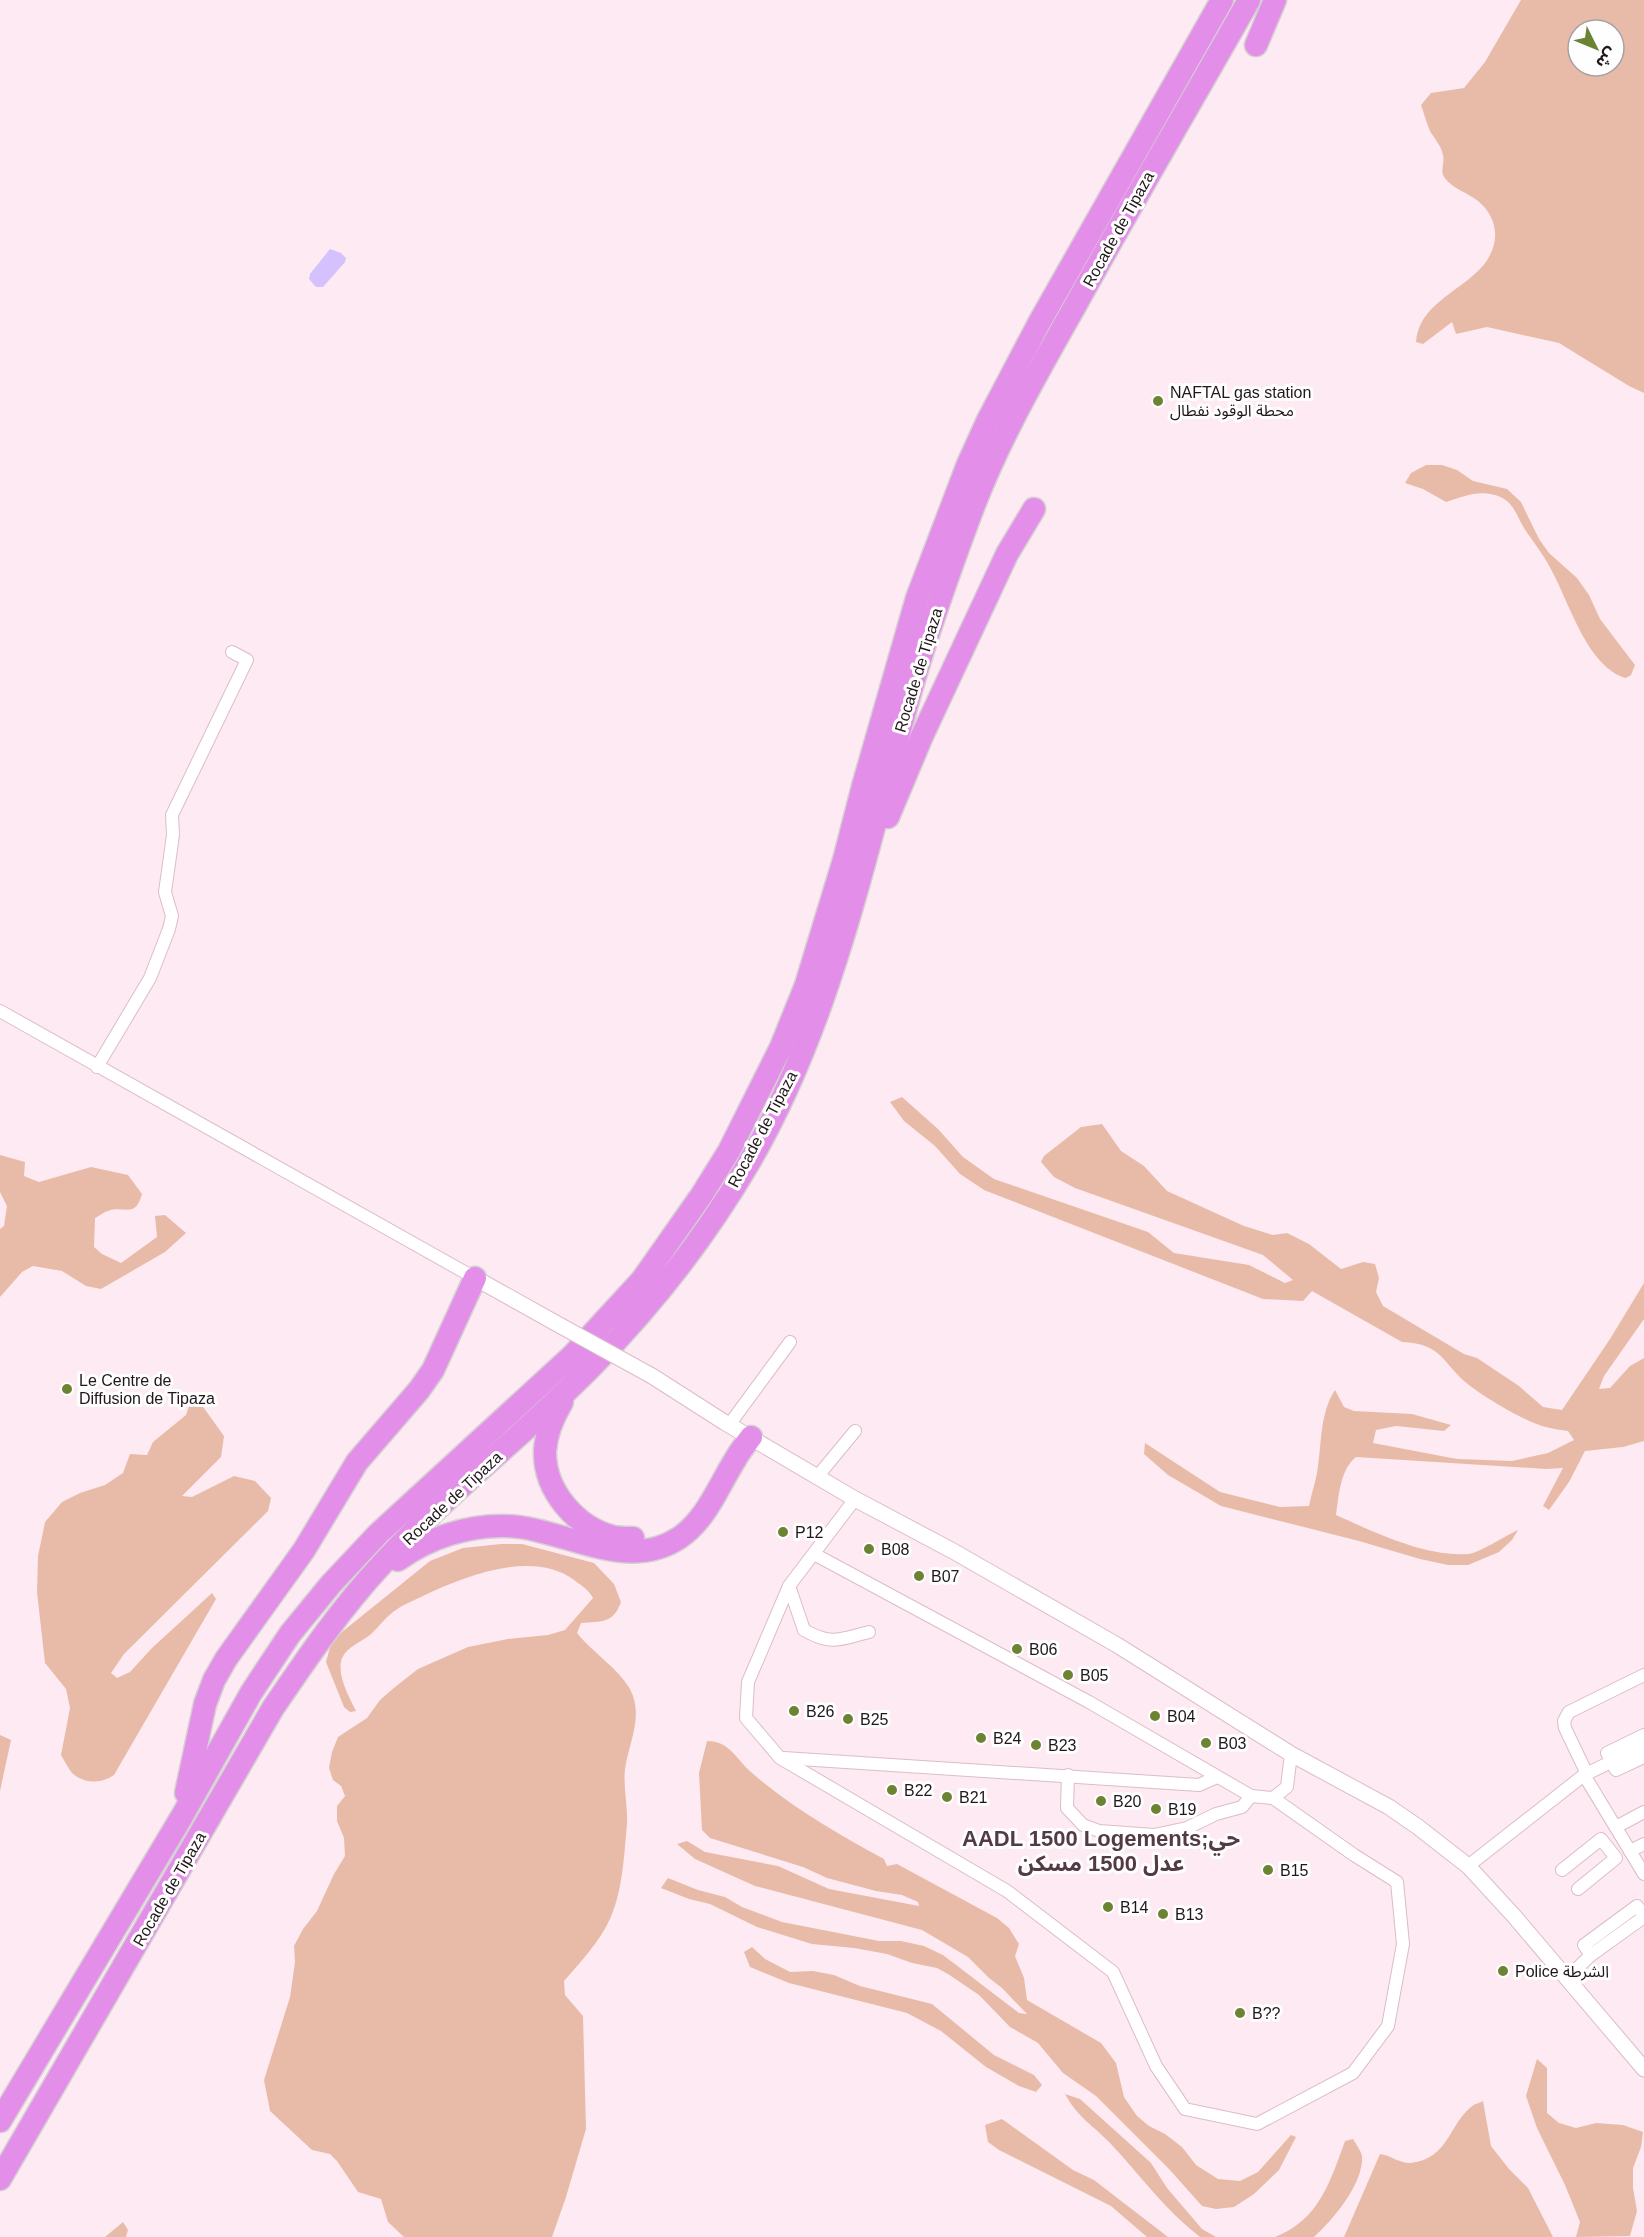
<svg xmlns="http://www.w3.org/2000/svg" width="1644" height="2237" viewBox="0 0 1644 2237" font-family="Helvetica,'Noto Sans Arabic',sans-serif">
	<rect width="100%" height="100%" fill="#feeaf2"/>
	<g fill="#e8bba8" fill-rule="evenodd">
		<path d="M1521,0H1644V393L1629,386L1559,343L1487,327L1456,334L1452,322L1423,344L1416,342C1419,305 1457,293 1480,269C1500,248 1501,220 1478,201C1467,192 1452,189 1444,177C1440,170 1445,163 1443,155C1442,147 1434,138 1430,131C1426,122 1424,113 1421,105L1431,93L1464,88L1485,62ZM1578,30H1614V66H1578Z"/>
		<path d="M1426,465H1442L1457,470L1473,481L1507,489L1521,502L1539,539L1549,553L1577,578L1589,595L1600,619L1635,665L1631,675L1626,678C1589,668 1570,606 1554,575C1546,558 1534,543 1524,528C1515,513 1514,501 1495,495C1476,490 1463,497 1446,502L1423,489L1405,483L1411,473Z"/>
		<path d="M902,1097L938,1129L963,1157L994,1179L1148,1232L1174,1253L1249,1265L1285,1283L1293,1280L1263,1255L1075,1188L1054,1177L1041,1162L1044,1156L1081,1127L1102,1124L1121,1151L1144,1166L1167,1191L1244,1226L1273,1235L1287,1233L1309,1244L1341,1269L1363,1262L1375,1264L1379,1278L1376,1292L1383,1306L1464,1354L1477,1358L1519,1386L1543,1407L1562,1410L1610,1339L1644,1283V1319L1604,1376L1599,1389L1610,1388L1630,1366L1644,1358V1441L1623,1447L1585,1451L1569,1482L1549,1510L1543,1506L1563,1468L1546,1469L1356,1457C1340,1470 1339,1495 1336,1515C1374,1532 1425,1557 1468,1554C1477,1554 1507,1535 1518,1530L1512,1540L1499,1552L1468,1565H1448L1420,1559L1359,1541L1221,1506L1168,1475L1144,1454L1145,1443L1220,1492L1280,1507L1309,1506C1311,1495 1315,1484 1317,1473C1322,1445 1319,1415 1335,1390L1344,1407L1354,1411L1412,1414L1451,1425L1444,1431L1396,1426L1376,1430L1373,1443L1457,1459L1512,1461L1548,1453L1574,1440L1568,1431C1561,1430 1553,1429 1546,1427C1527,1423 1484,1397 1469,1385C1441,1363 1444,1344 1402,1342L1312,1291L1303,1301L1263,1299L984,1190L960,1174L935,1146L904,1121L890,1102Z"/>
		<path d="M0,1155L25,1162L24,1176L39,1182L91,1167L128,1175L142,1194C135,1219 125,1205 108,1211C104,1212 99,1216 95,1218L94,1247L102,1254L121,1263L157,1237L155,1216L165,1215L186,1233L165,1252L101,1289L86,1286L62,1271L33,1266L22,1272L0,1297V1229L4,1226L7,1206L0,1192Z"/>
		<path d="M190,1403L201,1404L224,1436L221,1457L182,1496L192,1497L234,1476L255,1481L271,1498L268,1511L124,1654L111,1673L117,1678L130,1672L152,1648L212,1593L216,1599L114,1775C101,1784 84,1784 72,1773C68,1768 64,1760 61,1755L70,1708L66,1689L45,1663L37,1592L38,1556L45,1522L62,1502L80,1493L105,1485L123,1473L130,1454L147,1455L153,1442L186,1415Z"/>
		<path d="M501,1544H522L594,1563L614,1584L621,1602C613,1624 602,1621 581,1623L577,1633C593,1653 618,1668 630,1689C644,1716 629,1742 625,1769C623,1788 628,1806 627,1824C624,1855 623,1890 610,1919C600,1941 580,1963 564,1981L565,1995L583,2016L586,2129L566,2197L552,2237H404L388,2222L381,2199L358,2192L337,2161L330,2154L312,2150L270,2111L264,2080L290,1997L295,1962L294,1946L303,1929L317,1911L334,1874L345,1856L344,1838L337,1821V1806L345,1796L341,1786L333,1780L329,1768L332,1752L338,1737L367,1718L380,1700L395,1687L418,1669L468,1647L508,1639L548,1635L565,1630L593,1598C588,1589 582,1586 574,1580C533,1549 466,1576 425,1595C415,1600 402,1605 393,1612C384,1619 378,1628 370,1635C361,1642 347,1647 342,1658C336,1675 349,1696 356,1711L350,1712L344,1707L326,1662L332,1640L430,1561L463,1548Z"/>
		<path d="M0,1735L11,1740L0,1791Z"/>
		<path d="M707,1741C730,1741 736,1759 751,1772C788,1805 840,1835 884,1859L887,1866L897,1864L997,1918L1009,1928L1019,1944L1015,1956L1024,1978L1027,2000L1101,2043L1116,2063L1124,2097L1137,2116L1149,2126L1165,2134L1182,2147L1196,2165L1218,2179L1240,2181L1258,2172L1291,2135L1296,2137L1279,2170L1254,2194L1234,2207L1216,2209L1202,2206L1169,2169L1096,2096L1063,2073L1038,2043L1010,2027L979,1995L948,1974L937,1968L912,1963L887,1954L854,1948L812,1944L757,1927L710,1904L689,1899L661,1888L668,1878L698,1890L725,1897L742,1907L782,1922L879,1941H901L924,1946L943,1955L1019,2013L1027,2014L1002,1988L989,1978L968,1957L922,1930L755,1886L695,1859L677,1844L687,1841L705,1852L778,1866L829,1889L919,1906L918,1902L902,1895L876,1891L827,1878L803,1867L710,1838L702,1830L699,1773Z"/>
		<path d="M752,1947L765,1959L790,1972L813,1971L834,1975L860,1986L932,2004L994,2055L1034,2075L1042,2085L1036,2092L1019,2086L986,2067L941,2031L907,2013L789,1983L750,1967L744,1952Z"/>
		<path d="M1537,2059L1547,2068V2113L1559,2123L1576,2128L1596,2123L1623,2125L1643,2132L1641,2147L1633,2168V2188L1637,2211L1630,2236L1576,2237L1580,2222L1565,2185L1537,2128L1526,2096Z"/>
		<path d="M1065,2094L1080,2099L1151,2163L1167,2188L1202,2229L1216,2237H1200C1165,2210 1140,2175 1111,2144C1093,2125 1078,2118 1065,2094Z"/>
		<path d="M1483,2101L1491,2146L1509,2169L1528,2188L1553,2237H1344L1380,2154C1390,2155 1401,2164 1411,2163C1449,2158 1448,2126 1471,2107C1474,2104 1480,2103 1483,2101Z"/>
		<path d="M1002,2119L1073,2170L1094,2180L1168,2237H1147L1111,2206L999,2150L988,2142L985,2125Z"/>
		<path d="M1353,2139C1356,2144 1361,2151 1362,2156C1364,2183 1333,2220 1314,2237H1275C1319,2220 1330,2182 1345,2141Z"/>
		<path d="M123,2222L128,2230L126,2237H105Z"/>
	</g>
	<path fill="#d4c1fe" d="M330,249L341,253L346,258L345,262L323,287H316L309,279L310,274Z"/>
	<g fill="none" stroke-linecap="round" stroke-linejoin="round">
		<g stroke="#dbbdc9" stroke-width="14">
			<g id="minor">
				<path d="M0,1011L475,1278"/>
				<path d="M97,1067L150,978L169,929L172,916L165,892L173,835L172,815L247,660L232,652"/>
				<path d="M729,1425L790,1342"/>
				<path d="M817,1477L855,1431"/>
				<path d="M855,1499L789,1586L748,1682L746,1718L780,1758L1007,1891L1113,1972L1156,2066L1185,2109L1257,2124L1353,2073L1388,2026L1403,1944L1397,1882L1354,1855L1273,1798"/>
				<path d="M814,1554L1089,1702L1251,1796L1273,1798L1287,1787L1291,1754"/>
				<path d="M789,1586L804,1630C832,1646 840,1639 869,1632"/>
				<path d="M1644,1735L1607,1753L1616,1770L1644,1757"/>
				<path d="M784,1758L1199,1785L1217,1777"/>
				<path d="M1587,1774L1565,1728L1564,1721L1569,1712L1644,1675"/>
				<path d="M1068,1775L1067,1808L1083,1825L1099,1831L1154,1835L1187,1828L1216,1814L1242,1807L1251,1796"/>
				<path d="M1584,1775L1644,1874"/>
				<path d="M1616,1827L1644,1812"/>
				<path d="M1630,1851L1644,1844"/>
				<path d="M1468,1866L1584,1775L1644,1746"/>
				<path d="M1562,1870L1601,1839L1616,1858L1578,1889"/>
				<path d="M1591,1955L1584,1945L1637,1906L1644,1916"/>
				<path d="M1567,1978L1591,1955L1644,1917"/>
			</g>
		</g>
		<g stroke="#dbbdc9" stroke-width="17">
			<g id="tertiary">
				<path d="M475,1278L561,1326"/>
				<path d="M652,1376L724,1422L855,1499L953,1551L1117,1645L1291,1754L1389,1807L1418,1827L1468,1866L1514,1916L1644,2069"/>
			</g>
		</g>
		<g stroke="#d3d1d1" stroke-width="25">
			<g id="motorway">
				<path d="M1256,45L1275,0"/>
				<path d="M888,817L922,736L1007,554L1034,509"/>
				<path d="M562,1402C553,1417 546,1435 545,1451C544,1491 577,1528 614,1537C620,1538 627,1538 633,1538"/>
				<path d="M398,1560C428,1538 468,1525 505,1526C563,1527 624,1574 679,1538C706,1520 718,1487 735,1460C739,1452 745,1445 751,1437"/>
				<path d="M186,1793L205,1704L214,1680L226,1659L304,1550L357,1462L419,1390L433,1370L475,1278"/>
				<path d="M0,2121L181,1818L251,1693L290,1634L331,1584L378,1534L573,1355L642,1280L701,1196L729,1151L781,1047L806,985L844,860L863,786L917,598L968,464L988,420L1039,323L1222,0"/>
				<path d="M0,2179L273,1708C307,1658 341,1608 382,1564C448,1492 526,1434 594,1364C652,1305 705,1237 747,1166C834,1018 866,846 913,683C929,628 948,575 968,521C995,446 1036,375 1075,306C1132,203 1191,102 1249,0"/>
			</g>
		</g>
		<use href="#minor" stroke="#fff" stroke-width="12"/>
		<use href="#tertiary" stroke="#fff" stroke-width="15"/>
		<use href="#motorway" stroke="#e38ee8" stroke-width="22"/>
		<g stroke="#dbbdc9" stroke-width="17" stroke-linecap="butt">
			<path id="tertiary-bridge" d="M561,1326L652,1376"/>
		</g>
		<use href="#tertiary-bridge" stroke="#fff" stroke-width="15"/>
	</g>
	<g fill="#6c8334" stroke="#fefefe" stroke-width="2">
		<circle cx="1158" cy="401" r="6"/>
		<circle cx="67" cy="1389" r="6"/>
		<circle cx="783" cy="1532" r="6"/>
		<circle cx="869" cy="1549" r="6"/>
		<circle cx="919" cy="1576" r="6"/>
		<circle cx="1017" cy="1649" r="6"/>
		<circle cx="1068" cy="1675" r="6"/>
		<circle cx="794" cy="1711" r="6"/>
		<circle cx="1155" cy="1716" r="6"/>
		<circle cx="848" cy="1719" r="6"/>
		<circle cx="981" cy="1738" r="6"/>
		<circle cx="1206" cy="1743" r="6"/>
		<circle cx="1036" cy="1745" r="6"/>
		<circle cx="892" cy="1790" r="6"/>
		<circle cx="947" cy="1797" r="6"/>
		<circle cx="1101" cy="1801" r="6"/>
		<circle cx="1156" cy="1809" r="6"/>
		<circle cx="1268" cy="1870" r="6"/>
		<circle cx="1108" cy="1907" r="6"/>
		<circle cx="1163" cy="1914" r="6"/>
		<circle cx="1503" cy="1971" r="6"/>
		<circle cx="1240" cy="2013" r="6"/>
	</g>
	<g text-anchor="middle" stroke-width="6" stroke-linejoin="round" paint-order="stroke">
		<g font-size="16" fill="#21171b" stroke="#fefefe">
			<text transform="translate(1118 229) rotate(-61)" y="6">Rocade de Tipaza</text>
			<text transform="translate(918 670) rotate(-73)" y="6">Rocade de Tipaza</text>
			<text transform="translate(762 1129) rotate(-62)" y="6">Rocade de Tipaza</text>
			<text transform="translate(452 1498) rotate(-43)" y="6">Rocade de Tipaza</text>
			<text transform="translate(169 1889) rotate(-60)" y="6">Rocade de Tipaza</text>
		</g>
		<g font-size="16" fill="#21171b" stroke="#fefefe" text-anchor="start">
			<text x="1170" y="398">NAFTAL gas station<tspan x="1170" dy="18">محطة الوقود نفطال</tspan></text>
			<text x="79" y="1386">Le Centre de<tspan x="79" dy="18">Diffusion de Tipaza</tspan></text>
			<text x="795" y="1538">P12</text>
			<text x="881" y="1555">B08</text>
			<text x="931" y="1582">B07</text>
			<text x="1029" y="1655">B06</text>
			<text x="1080" y="1681">B05</text>
			<text x="806" y="1717">B26</text>
			<text x="1167" y="1722">B04</text>
			<text x="860" y="1725">B25</text>
			<text x="993" y="1744">B24</text>
			<text x="1218" y="1749">B03</text>
			<text x="1048" y="1751">B23</text>
			<text x="904" y="1796">B22</text>
			<text x="959" y="1803">B21</text>
			<text x="1113" y="1807">B20</text>
			<text x="1168" y="1815">B19</text>
			<text x="1280" y="1876">B15</text>
			<text x="1120" y="1913">B14</text>
			<text x="1175" y="1920">B13</text>
			<text x="1515" y="1977">Police الشرطة</text>
			<text x="1252" y="2019">B??</text>
		</g>
		<g font-size="22" font-weight="bold" fill="#533b45" stroke="#fefefe">
			<text x="1101" y="1846">AADL 1500 Logements;حي<tspan x="1101" dy="25">عدل 1500 مسكن</tspan></text>
		</g>
	</g>
	<g transform="translate(1596 48) rotate(133)"><circle r="28" fill="#fefefe" stroke="#a6a2a3" stroke-width="1.5"/>
	<path d="M0-4.5L10 22L0 15L-10 22Z" fill="#6c8334"/>
	<text y="-9" font-size="16" font-weight="bold" text-anchor="middle" fill="#21171b">ش</text>
	</g>
</svg>
